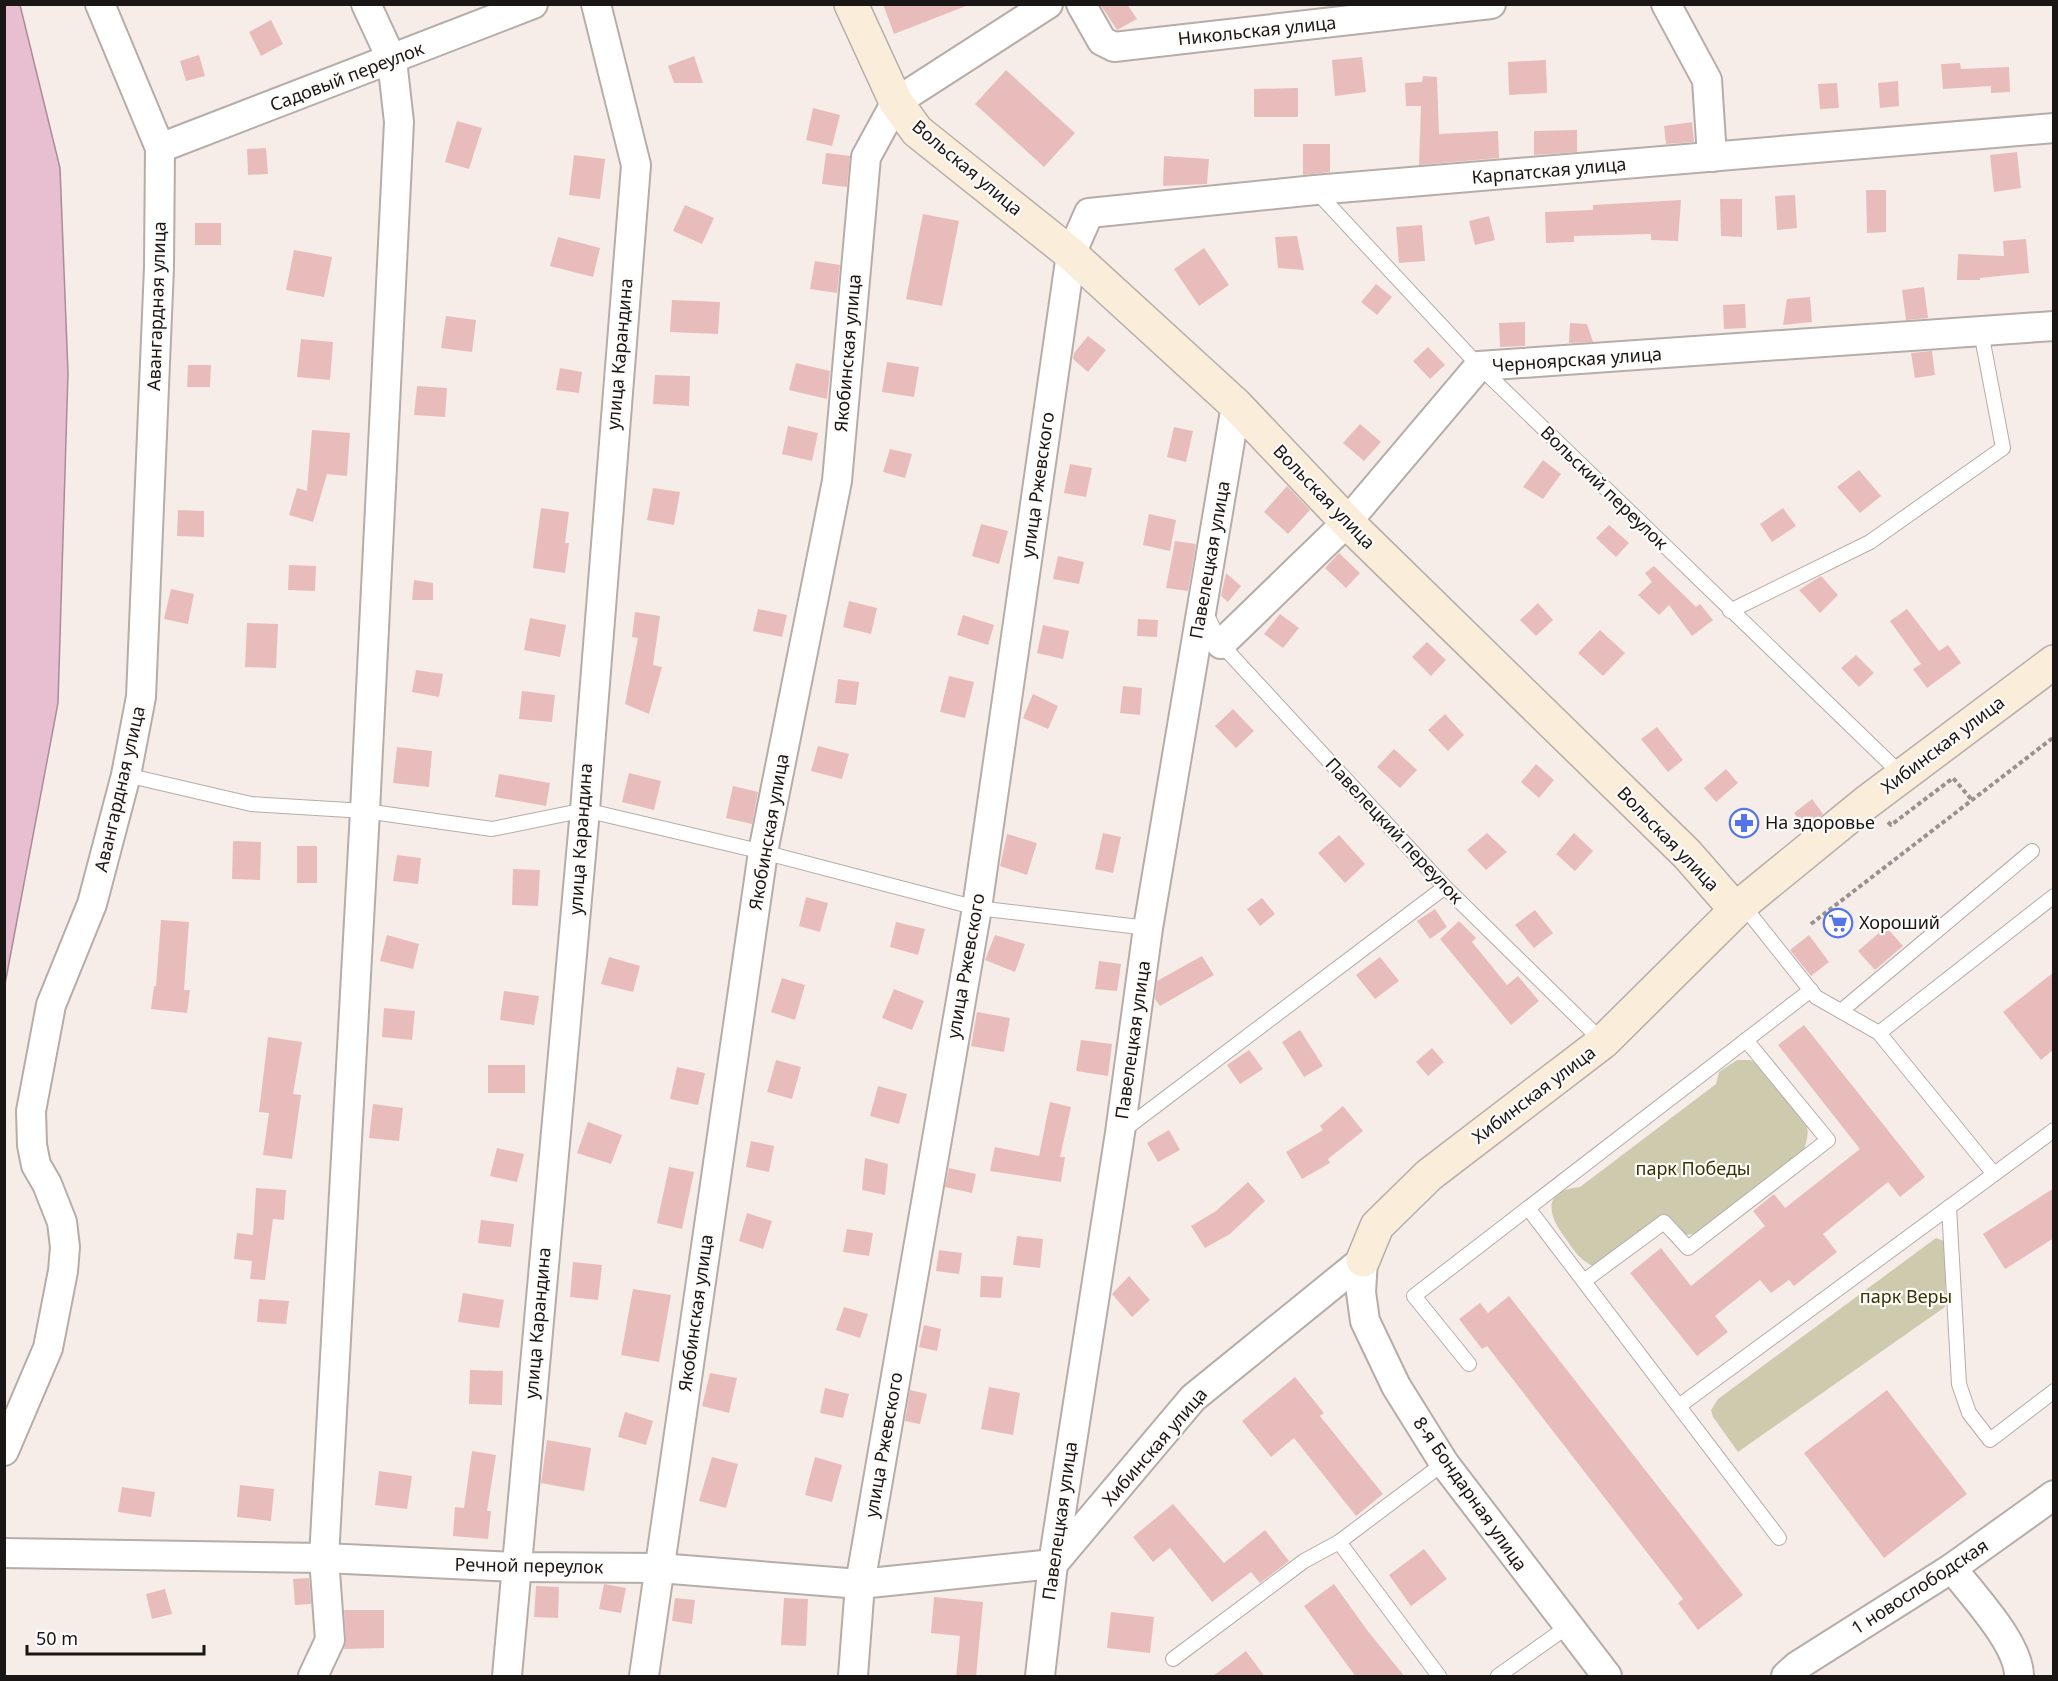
<svg xmlns="http://www.w3.org/2000/svg" width="2058" height="1681" viewBox="0 0 2058 1681" font-family="'Noto Sans',sans-serif">
	<rect width="100%" height="100%" fill="#f7ede8"/>
	<g fill="#cdcaae">
		<path d="M1737,1060H1750L1757,1063C1771,1079 1802,1108 1807,1127C1809,1135 1806,1142 1804,1150L1702,1233L1685,1235L1664,1217L1596,1267C1581,1262 1575,1252 1566,1239C1547,1214 1542,1191 1580,1187L1716,1084L1719,1072Z"/>
		<path d="M1936,1238L1947,1242L1945,1307L1738,1452L1713,1417L1711,1410L1718,1399Z"/>
	</g>
	<path fill="#e8bfd0" stroke="#aa8c98" stroke-width="1.5" d="M20,5L60,168L68,373L58,703L5,984L4,5Z"/>
	<g fill="#e9bcbc">
		<path d="M883,4H966V6L894,34Z"/>
		<path d="M1100,4H1127L1137,19L1117,30Z"/>
		<path d="M271,20L283,44L261,56L249,32Z"/>
		<path d="M199,55L205,76L186,81L180,61Z"/>
		<path d="M694,56L703,83H674L668,66Z"/>
		<path d="M1362,57L1366,92L1335,96L1332,60Z"/>
		<path d="M1546,60L1547,93L1509,95L1508,62Z"/>
		<path d="M1960,63L1961,69L2009,67L2010,92L1991,93V86L1943,89L1941,64Z"/>
		<path d="M1006,70L1075,133L1044,167L975,104Z"/>
		<path d="M1423,76L1437,77L1439,134L1498,131L1499,158L1419,165L1421,106H1406L1405,83L1422,82Z"/>
		<path d="M1898,81L1899,106L1880,108L1878,83Z"/>
		<path d="M1837,83L1839,108L1820,109L1818,84Z"/>
		<path d="M1298,88V117H1254V89Z"/>
		<path d="M813,108L840,115L832,146L806,140Z"/>
		<path d="M457,121L482,128L469,169L445,162Z"/>
		<path d="M1692,122L1694,142L1666,144L1664,126Z"/>
		<path d="M1577,130V152L1534,155V131Z"/>
		<path d="M1303,144H1330V172L1303,175Z"/>
		<path d="M266,148L268,174L248,175L247,149Z"/>
		<path d="M2017,152L2021,188L1994,192L1990,155Z"/>
		<path d="M826,153L850,156L847,187L822,184Z"/>
		<path d="M574,155L605,159L600,199L569,195Z"/>
		<path d="M1164,156L1209,159L1207,184L1163,186Z"/>
		<path d="M1866,190H1886V232L1867,233Z"/>
		<path d="M1795,195L1797,228L1777,230L1775,196Z"/>
		<path d="M1720,199H1742V237L1721,236Z"/>
		<path d="M1681,200L1678,241L1651,240V234L1574,236V242L1546,243L1545,212L1593,210V205Z"/>
		<path d="M685,205L714,218L702,244L673,231Z"/>
		<path d="M923,214L959,221L942,306L906,299Z"/>
		<path d="M1489,216L1495,240L1475,245L1469,221Z"/>
		<rect x="195" y="223" width="26" height="22"/>
		<path d="M1422,225L1425,261L1399,263L1396,227Z"/>
		<path d="M1297,236L1304,270L1278,268L1275,237Z"/>
		<path d="M558,237L600,248L593,277L550,266Z"/>
		<path d="M2026,239L2029,273L1980,278V280H1957L1958,254L2004,256L2003,241Z"/>
		<path d="M1204,248L1229,285L1199,306L1174,269Z"/>
		<path d="M294,250L332,257L324,297L286,290Z"/>
		<path d="M815,261L840,265L837,293L810,289Z"/>
		<path d="M1376,284L1392,297L1377,315L1361,302Z"/>
		<path d="M1924,287L1928,318L1906,320L1902,290Z"/>
		<path d="M1810,297L1812,322L1783,325L1787,299Z"/>
		<path d="M672,300L720,302L718,334L670,332Z"/>
		<path d="M1745,304L1746,328L1724,329L1723,305Z"/>
		<path d="M446,316L476,320L472,352L441,348Z"/>
		<path d="M1525,322V346L1500,347L1499,323Z"/>
		<path d="M1570,323L1587,324L1593,342L1569,343Z"/>
		<path d="M1088,336L1106,350L1088,372L1073,359L1074,353Z"/>
		<path d="M301,339L333,342L330,380L297,377Z"/>
		<path d="M1428,347L1445,365L1430,379L1413,361Z"/>
		<path d="M1932,351L1935,375L1915,378L1911,353Z"/>
		<path d="M887,362L919,367L914,397L882,392Z"/>
		<path d="M796,363L830,371L827,399L789,390Z"/>
		<path d="M188,365H211L210,387H187Z"/>
		<path d="M560,368L582,372L579,393L556,390Z"/>
		<path d="M655,375L690,376L689,406L653,404Z"/>
		<path d="M417,386L447,388L445,417L414,415Z"/>
		<path d="M1360,424L1381,442L1364,461L1343,443Z"/>
		<path d="M788,426L818,433L812,461L782,454Z"/>
		<path d="M1174,427L1193,431L1186,462L1167,457Z"/>
		<path d="M312,430L350,433L347,476L327,474L313,522L289,515L297,488L307,491Z"/>
		<path d="M890,449L912,454L905,478L883,472Z"/>
		<path d="M1543,460L1561,474L1543,499L1523,487Z"/>
		<path d="M1070,464L1092,468L1086,497L1064,493Z"/>
		<path d="M1859,470L1881,496L1860,513L1837,487Z"/>
		<path d="M1287,486L1310,510L1288,534L1264,512Z"/>
		<path d="M653,488L680,492L674,525L647,520Z"/>
		<path d="M541,508L569,512L565,543H569L565,573L533,568Z"/>
		<path d="M1783,508L1796,526L1772,542L1760,524Z"/>
		<path d="M178,510L204,511V537L177,536Z"/>
		<path d="M1149,514L1176,520L1170,551L1143,545Z"/>
		<path d="M981,524L1008,531L999,564L972,556Z"/>
		<path d="M1609,525L1629,543L1616,557L1596,538Z"/>
		<path d="M1175,541L1196,544L1188,591L1166,588Z"/>
		<path d="M1339,553L1360,573L1346,588L1325,568Z"/>
		<path d="M1058,556L1084,562L1079,584L1053,579Z"/>
		<path d="M289,565L316,566L315,591L288,590Z"/>
		<path d="M1654,566L1696,607L1700,604L1713,620L1692,636L1669,605L1659,615L1638,595L1652,582L1645,573Z"/>
		<path d="M1226,573L1241,586L1228,602L1221,596Z"/>
		<path d="M1821,576L1838,595L1820,613L1799,590Z"/>
		<path d="M414,580L433,583V600H412Z"/>
		<path d="M171,589L194,594L188,624L164,619Z"/>
		<path d="M849,601L877,608L871,634L843,627Z"/>
		<path d="M1538,603L1553,620L1536,636L1520,620Z"/>
		<path d="M758,609L787,615L782,637L753,631Z"/>
		<path d="M1907,609L1939,651L1948,645L1961,663L1927,688L1913,669L1921,664L1890,621Z"/>
		<path d="M635,612L660,616L653,665L662,667L649,714L625,704L638,638L632,637Z"/>
		<path d="M1280,614L1299,628L1283,648L1264,634Z"/>
		<path d="M963,615L994,625L988,645L957,635Z"/>
		<path d="M530,618L566,625L560,657L524,650Z"/>
		<path d="M1138,619L1158,620L1157,637L1137,636Z"/>
		<path d="M247,623L278,624L276,668L245,667Z"/>
		<path d="M1043,625L1069,631L1063,659L1037,653Z"/>
		<path d="M1600,630L1625,653L1603,676L1578,653Z"/>
		<path d="M1427,642L1446,660L1431,676L1412,657Z"/>
		<path d="M1856,655L1874,673L1859,687L1841,668Z"/>
		<path d="M416,670L443,674L439,697L412,692Z"/>
		<path d="M949,676L974,682L965,718L940,712Z"/>
		<path d="M838,679L859,682L856,705L835,703Z"/>
		<path d="M1123,686L1142,688L1140,715L1120,713Z"/>
		<path d="M522,691L555,695L552,722L519,719Z"/>
		<path d="M1033,694L1058,706L1048,729L1023,718Z"/>
		<path d="M1233,709L1254,731L1236,748L1215,726Z"/>
		<path d="M1445,714L1464,735L1448,751L1428,730Z"/>
		<path d="M1657,727L1683,760L1668,772L1641,739Z"/>
		<path d="M818,746L849,754L842,779L811,771Z"/>
		<path d="M397,747L432,751L429,787L393,783Z"/>
		<path d="M1394,749L1417,770L1400,788L1377,767Z"/>
		<path d="M1536,764L1554,780L1539,798L1521,782Z"/>
		<path d="M1726,769L1738,783L1716,802L1704,788Z"/>
		<path d="M629,773L661,781L654,810L622,802Z"/>
		<path d="M499,774L550,783L546,806L495,797Z"/>
		<path d="M733,786L758,792L752,824L726,818Z"/>
		<path d="M1812,799L1823,814L1806,828L1794,813Z"/>
		<path d="M1103,833L1121,837L1113,873L1095,869Z"/>
		<path d="M1487,833L1507,852L1486,870L1467,850Z"/>
		<path d="M1574,833L1593,851L1575,871L1556,854Z"/>
		<path d="M1007,834L1037,843L1027,875L1000,866Z"/>
		<path d="M1339,835L1365,864L1345,883L1318,853Z"/>
		<path d="M233,841L261,842L260,880L232,879Z"/>
		<rect x="297" y="846" width="20" height="37"/>
		<path d="M397,855L421,858L418,884L393,881Z"/>
		<path d="M513,869L540,870L538,906L512,905Z"/>
		<path d="M806,897L828,903L820,932L799,926Z"/>
		<path d="M1262,898L1275,914L1260,926L1247,909Z"/>
		<path d="M1435,909L1447,927L1430,939L1417,921Z"/>
		<path d="M1535,910L1553,933L1534,948L1515,925Z"/>
		<path d="M161,920L189,922L184,990H190L187,1013L151,1009L154,986H156Z"/>
		<path d="M1459,921L1476,938L1472,942L1507,985L1518,976L1539,1001L1511,1025L1440,939Z"/>
		<path d="M896,922L925,929L918,955L890,947Z"/>
		<path d="M1886,927L1903,946L1875,970L1858,951Z"/>
		<path d="M387,935L419,944L413,969L380,961Z"/>
		<path d="M995,935L1025,944L1015,972L985,960Z"/>
		<path d="M1809,935L1829,962L1811,976L1790,950Z"/>
		<path d="M1202,956L1214,975L1160,1006L1155,999L1157,981Z"/>
		<path d="M609,957L640,966L633,992L601,984Z"/>
		<path d="M1380,957L1399,981L1375,999L1356,975Z"/>
		<path d="M1099,961L1121,964L1117,991L1095,989Z"/>
		<path d="M2054,972V1049L2041,1060L2003,1012Z"/>
		<path d="M782,978L805,985L795,1020L771,1012Z"/>
		<path d="M894,989L924,1001L912,1030L882,1018Z"/>
		<path d="M504,991L539,996L534,1025L500,1020Z"/>
		<path d="M384,1008L415,1011L412,1040L382,1037Z"/>
		<path d="M977,1012L1010,1018L1004,1052L971,1046Z"/>
		<path d="M1804,1025L1925,1177L1900,1197L1888,1182L1823,1234L1837,1252L1794,1286L1789,1280L1771,1293L1760,1280L1715,1316L1728,1332L1697,1356L1630,1273L1661,1248L1691,1286L1765,1226L1753,1211L1774,1194L1785,1208L1860,1149L1778,1045Z"/>
		<path d="M1300,1030L1323,1066L1304,1077L1282,1042Z"/>
		<path d="M268,1037L302,1042L293,1094L301,1095L292,1159L263,1155L269,1113L259,1112Z"/>
		<path d="M1081,1040L1112,1044L1108,1076L1076,1071Z"/>
		<path d="M1432,1048L1444,1062L1428,1076L1416,1062Z"/>
		<path d="M1249,1050L1263,1069L1240,1084L1227,1065Z"/>
		<path d="M776,1060L801,1067L792,1099L767,1092Z"/>
		<rect x="488" y="1065" width="37" height="28"/>
		<path d="M677,1067L705,1073L698,1105L670,1099Z"/>
		<path d="M878,1086L907,1094L899,1124L870,1116Z"/>
		<path d="M1050,1102L1071,1107L1060,1157H1065L1061,1182L990,1171L995,1147L1039,1156Z"/>
		<path d="M373,1104L403,1108L399,1141L369,1138Z"/>
		<path d="M1343,1106L1363,1131L1328,1159L1330,1163L1302,1179L1286,1152L1323,1130L1320,1126Z"/>
		<path d="M588,1122L622,1135L611,1164L577,1153Z"/>
		<path d="M1169,1130L1180,1150L1158,1162L1147,1143Z"/>
		<path d="M751,1141L774,1146L769,1172L746,1167Z"/>
		<path d="M497,1148L524,1154L517,1182L490,1176Z"/>
		<path d="M865,1158L888,1164L885,1195L862,1190Z"/>
		<path d="M669,1167L694,1172L682,1229L657,1223Z"/>
		<path d="M949,1168L976,1174L972,1193L945,1187Z"/>
		<path d="M1248,1182L1265,1201L1230,1234L1205,1248L1191,1226L1216,1211Z"/>
		<path d="M256,1188L286,1190L284,1220L273,1219L265,1280L250,1279L252,1261L234,1259L237,1233L253,1235Z"/>
		<path d="M2054,1188V1238L2005,1269L1983,1234Z"/>
		<path d="M747,1213L772,1221L763,1249L739,1241Z"/>
		<path d="M481,1220L514,1224L511,1247L478,1243Z"/>
		<path d="M847,1229L873,1233L869,1256L843,1252Z"/>
		<path d="M1017,1236L1043,1239L1040,1268L1013,1265Z"/>
		<path d="M939,1250L962,1253L959,1274L936,1271Z"/>
		<path d="M573,1262L602,1265L598,1300L570,1297Z"/>
		<path d="M981,1276L1003,1277L1001,1298L980,1297Z"/>
		<path d="M1129,1276L1150,1300L1132,1317L1112,1294Z"/>
		<path d="M633,1289L671,1295L659,1362L621,1355Z"/>
		<path d="M463,1293L504,1300L499,1328L458,1322Z"/>
		<path d="M1509,1296L1743,1595L1698,1630L1678,1603L1683,1599L1487,1346L1482,1349L1459,1319L1480,1303L1488,1313Z"/>
		<path d="M259,1299L289,1301L286,1324L257,1322Z"/>
		<path d="M844,1307L868,1314L860,1338L836,1330Z"/>
		<path d="M924,1325L941,1329L937,1351L919,1347Z"/>
		<path d="M470,1370L503,1371L502,1405L469,1404Z"/>
		<path d="M710,1373L737,1378L729,1413L702,1406Z"/>
		<path d="M1295,1377L1324,1413L1320,1416L1383,1494L1356,1516L1294,1438L1271,1457L1242,1421Z"/>
		<path d="M989,1387L1020,1393L1013,1435L981,1429Z"/>
		<path d="M825,1388L849,1394L843,1418L820,1413Z"/>
		<path d="M910,1390L927,1394L920,1424L905,1421Z"/>
		<path d="M1887,1390L1967,1494L1884,1558L1804,1453Z"/>
		<path d="M625,1412L653,1421L646,1445L618,1437Z"/>
		<path d="M547,1440L591,1448L584,1491L541,1483Z"/>
		<path d="M472,1451L496,1455L487,1511H491L488,1539L453,1536L455,1507L464,1508Z"/>
		<path d="M712,1457L738,1464L726,1508L699,1501Z"/>
		<path d="M815,1457L842,1465L832,1502L805,1495Z"/>
		<path d="M379,1471L412,1476L407,1509L375,1505Z"/>
		<path d="M240,1485L274,1489L271,1521L237,1517Z"/>
		<path d="M122,1487L155,1492L151,1517L118,1512Z"/>
		<path d="M1173,1504L1224,1563L1265,1530L1289,1561L1260,1583L1251,1572L1212,1602L1170,1548L1153,1562L1133,1537Z"/>
		<path d="M1424,1549L1447,1579L1411,1606L1389,1575Z"/>
		<path d="M309,1578L311,1604L295,1605L293,1579Z"/>
		<path d="M604,1584L626,1588L621,1613L599,1609Z"/>
		<path d="M1334,1584L1367,1630L1405,1677H1356L1304,1606Z"/>
		<path d="M536,1586L559,1587L558,1618L534,1617Z"/>
		<path d="M165,1589L172,1614L152,1619L146,1594Z"/>
		<path d="M934,1597L983,1602L976,1677H956L960,1636L931,1633Z"/>
		<path d="M675,1598L695,1600L692,1624L672,1621Z"/>
		<path d="M784,1598L808,1599L806,1646L781,1645Z"/>
		<path d="M344,1610H384V1648L344,1649L346,1639Z"/>
		<path d="M1111,1612L1154,1617L1150,1653L1107,1648Z"/>
		<path d="M1246,1651L1265,1677H1212Z"/>
	</g>
	<g fill="none" stroke-linecap="round" stroke-linejoin="round">
		<g stroke="#b6aca8" stroke-width="16">
			<g id="lane">
				<path d="M1316,191L1479,366L1903,776"/>
				<path d="M1205,611L1221,644L1445,887L1603,1042"/>
				<path d="M1730,611L1870,542L2003,448L1981,332"/>
				<path d="M126,775L251,804L365,811L492,829L585,810L763,852L977,908L1148,928"/>
				<path d="M1742,904L1816,997L1879,1033L1994,1174"/>
				<path d="M1841,1011L2032,851"/>
				<path d="M1879,1033L2054,896"/>
				<path d="M1121,1132L1445,887"/>
				<path d="M1949,1207L1959,1384L1969,1413L1990,1440L2054,1391"/>
				<path d="M1528,1208L1779,1538"/>
				<path d="M1584,1281L1664,1222L1688,1248L1828,1140L1746,1040"/>
				<path d="M1469,1364L1414,1296L1811,990"/>
				<path d="M1679,1406L2054,1130"/>
				<path d="M1173,1659L1304,1561L1339,1542"/>
				<path d="M1439,1676L1339,1542L1444,1463"/>
				<path d="M1498,1676L1567,1627"/>
			</g>
		</g>
		<g stroke="#b6aca8" stroke-width="32">
			<g id="street">
				<path d="M1081,4L1102,41L1114,47L1491,4"/>
				<path d="M1666,4L1707,80L1712,157"/>
				<path d="M160,148L533,4"/>
				<path d="M1221,644L1347,522L1479,366L2054,326"/>
				<path d="M1363,1260L1361,1292L1365,1321L1396,1386L1444,1463L1607,1676"/>
				<path d="M4,1451L48,1348L63,1271L65,1247L62,1222L47,1184L36,1165L32,1145L31,1111L51,1005L92,904L126,775L141,697L159,267L160,148L100,4"/>
				<path d="M4,1553L324,1558L516,1567L659,1568L860,1584L1053,1564L1193,1398L1363,1260"/>
				<path d="M1952,1568C1972,1595 2019,1643 2019,1676"/>
				<path d="M313,1676L330,1640L324,1558L365,811L399,122L392,60L366,4"/>
				<path d="M507,1676L585,810L636,165L596,4"/>
				<path d="M644,1676L763,852L837,481L866,157L896,102L1048,4"/>
				<path d="M853,1676L860,1584L977,908L1071,254L1089,213L1315,190L2054,128"/>
				<path d="M1040,1676L1053,1564L1120,1133L1148,928L1236,405"/>
				<path d="M1786,1676L1797,1666L1952,1568L2054,1495"/>
			</g>
		</g>
		<g stroke="#b6aca8" stroke-width="36">
			<g id="secondary">
				<path d="M851,4L896,102L917,131L1071,254L1236,405L1347,522L1687,854L1736,910"/>
				<path d="M1363,1260L1377,1226L1429,1175L1603,1042L1742,904L1867,802L2054,662"/>
			</g>
		</g>
		<g stroke="#99918e" stroke-width="4" stroke-dasharray="4.5 3" stroke-linecap="butt">
			<path d="M1888,822L1891,825L1953,778L1972,800"/>
			<path d="M1811,924L2054,737"/>
		</g>
		<use href="#lane" stroke="#fff" stroke-width="14"/>
		<use href="#street" stroke="#fff" stroke-width="28"/>
		<use href="#secondary" stroke="#faedda" stroke-width="33"/>
	</g>
	<defs>
		<g id="pharmacy-ring" transform="scale(1.5)"><circle r="9.5" fill="#fefcfb" stroke="#5474e9" stroke-width="1.5"/><path d="M-2-6h4v4h4v4h-4v4h-4v-4h-4v-4h4Z" fill="#5474e9"/></g>
		<g id="supermarket-ring" transform="scale(1.5)"><circle r="9.5" fill="#fefcfb" stroke="#5474e9" stroke-width="1.5"/><path d="M-6-5.5h2.5l.6 2H6L4.5 2H-2.5L-4.4-4H-6ZM-1.5 3.2a1.3 1.3 0 1 0 .1 0ZM3 3.2a1.3 1.3 0 1 0 .1 0Z" fill="#5474e9"/></g>
	</defs>
	<g fill-rule="evenodd">
		<use href="#pharmacy-ring" x="1744" y="823"/>
		<use href="#supermarket-ring" x="1838" y="923"/>
	</g>
	<g text-anchor="middle" stroke-width="4.5" stroke-linejoin="round" paint-order="stroke">
		<g font-size="18" fill="#1a1615" stroke="#fefcfb">
			<text transform="translate(1257 31) rotate(-6)" y="6">Никольская улица</text>
			<text transform="translate(347 77) rotate(-21)" y="6">Садовый переулок</text>
			<text transform="translate(967 168) rotate(40)" y="6">Вольская улица</text>
			<text transform="translate(1549 171) rotate(-5)" y="6">Карпатская улица</text>
			<text transform="translate(157 306) rotate(-88)" y="6">Авангардная улица</text>
			<text transform="translate(848 353) rotate(-85)" y="6">Якобинская улица</text>
			<text transform="translate(620 354) rotate(-85)" y="6">улица Карандина</text>
			<text transform="translate(1577 360) rotate(-4)" y="6">Черноярская улица</text>
			<text transform="translate(1038 485) rotate(-82)" y="6">улица Ржевского</text>
			<text transform="translate(1604 488) rotate(44)" y="6">Вольский переулок</text>
			<text transform="translate(1324 497) rotate(46)" y="6">Вольская улица</text>
			<text transform="translate(1210 560) rotate(-80)" y="6">Павелецкая улица</text>
			<text transform="translate(1943 745) rotate(-37)" y="6">Хибинская улица</text>
			<text transform="translate(120 789) rotate(-77)" y="6">Авангардная улица</text>
			<text transform="translate(1394 831) rotate(47)" y="6">Павелецкий переулок</text>
			<text transform="translate(769 832) rotate(-80)" y="6">Якобинская улица</text>
			<text transform="translate(581 839) rotate(-86)" y="6">улица Карандина</text>
			<text transform="translate(1668 839) rotate(46)" y="6">Вольская улица</text>
			<text transform="translate(966 966) rotate(-80)" y="6">улица Ржевского</text>
			<text transform="translate(1133 1040) rotate(-82)" y="6">Павелецкая улица</text>
			<text transform="translate(1534 1095) rotate(-37)" y="6">Хибинская улица</text>
			<text transform="translate(696 1313) rotate(-82)" y="6">Якобинская улица</text>
			<text transform="translate(538 1323) rotate(-85)" y="6">улица Карандина</text>
			<text transform="translate(884 1445) rotate(-80)" y="6">улица Ржевского</text>
			<text transform="translate(1155 1447) rotate(-49)" y="6">Хибинская улица</text>
			<text transform="translate(1470 1494) rotate(55)" y="6">8-я Бондарная улица</text>
			<text transform="translate(1060 1521) rotate(-82)" y="6">Павелецкая улица</text>
			<text transform="translate(529 1566) rotate(1)" y="6">Речной переулок</text>
			<text transform="translate(1920 1587) rotate(-33)" y="6">1 новослободская</text>
		</g>
		<g font-size="18" fill="#1a1615" stroke="#fefcfb" text-anchor="start">
			<text x="1765" y="829">На здоровье</text>
			<text x="1859" y="929">Хороший</text>
		</g>
		<g font-size="18" fill="#393301" stroke="#fefcfb">
			<text x="1693" y="1175">парк Победы</text>
			<text x="1906" y="1303">парк Веры</text>
		</g>
	</g>
	<rect width="2058" height="1681" fill="none" stroke="#1a1615" stroke-width="12"/>
	<path d="M27 1645v9h177v-9" fill="none" stroke="#1a1615" stroke-width="3"/>
	<text x="36" y="1645" font-size="18" fill="#1a1615" stroke="#fefcfb" stroke-width="4.5" paint-order="stroke">50 m</text>
</svg>
